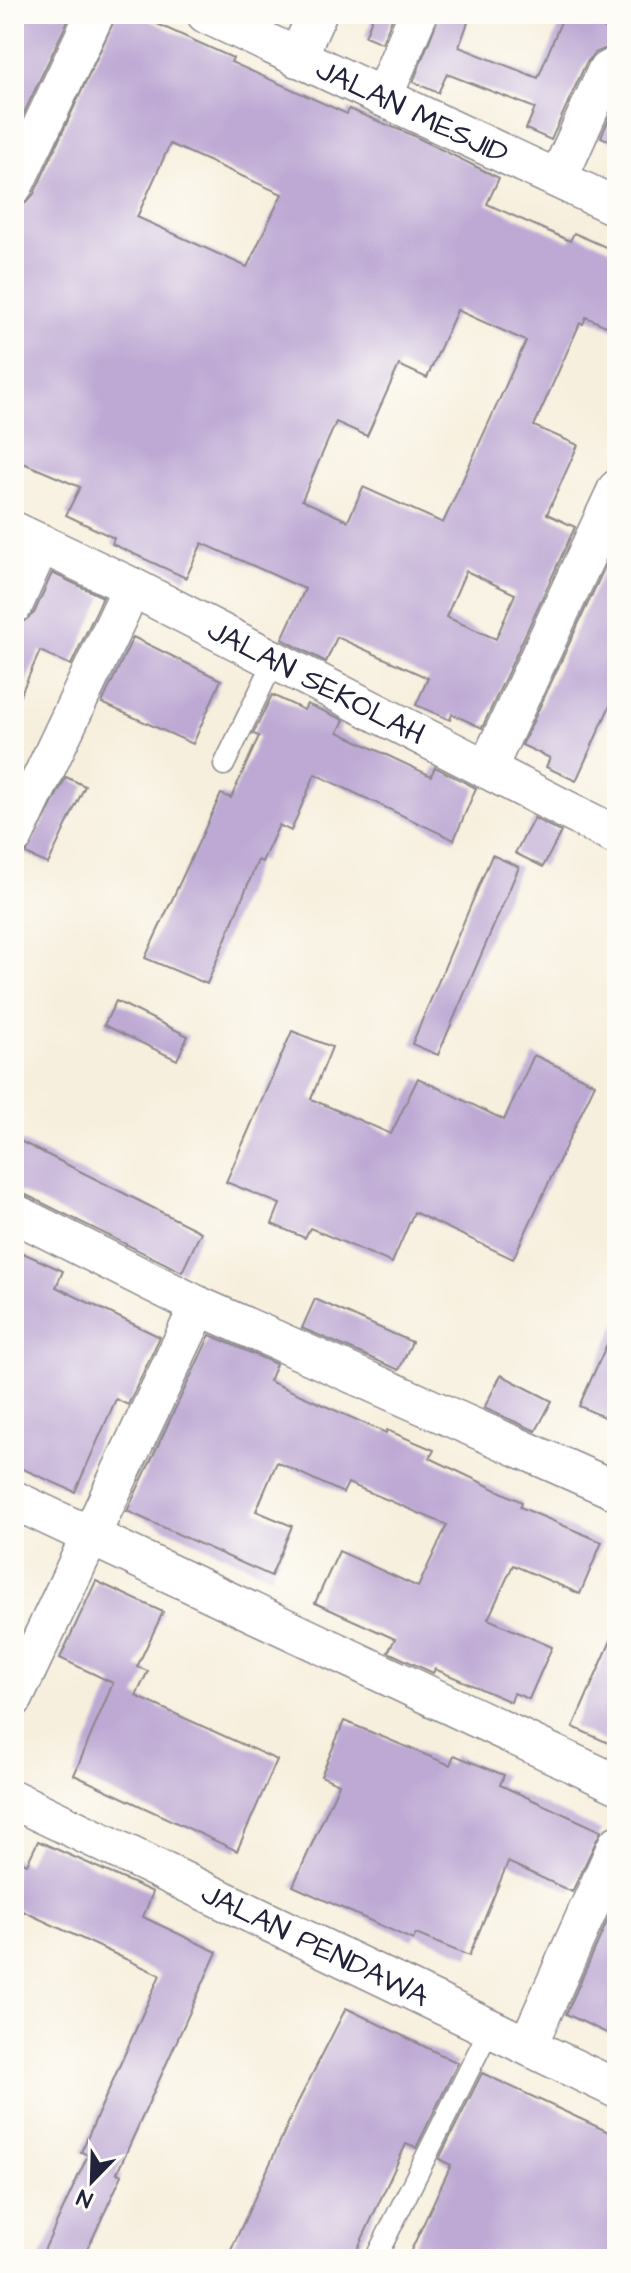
<svg xmlns="http://www.w3.org/2000/svg" width="631" height="2273" viewBox="0 0 631 2273" font-family="'Architects Daughter',sans-serif">
	<rect width="100%" height="100%" fill="#fdfcf7"/>
	<filter id="ink" filterUnits="userSpaceOnUse"><feTurbulence type="fractalNoise" baseFrequency=".0125" numOctaves="2"/><feDisplacementMap in="SourceGraphic" scale="16" xChannelSelector="R" yChannelSelector="G"/><feConvolveMatrix kernelMatrix="1 2 1 2 8 2 1 2 1" color-interpolation-filters="sRGB"/></filter>
	<filter id="wash" filterUnits="userSpaceOnUse"><feTurbulence type="fractalNoise" baseFrequency=".006" numOctaves="4" result="noise"/><feDisplacementMap in="SourceGraphic" scale="32" xChannelSelector="R" yChannelSelector="G"/><feGaussianBlur stdDeviation="1.8" result="paint"/><feColorMatrix in="noise" values="0 0 0 0 0 0 0 0 0 0 0 0 0 0 0 0 0 1.4 0 .05"/><feComposite in="paint" operator="in"/></filter>
	<g filter="url(#wash)">
		<rect width="100%" height="100%" fill="#f7efdd"/>
		<g id="blocks">
			<g fill="#bea9d4" fill-rule="evenodd">
				<path d="M14,14H71L14,134Z"/>
				<path d="M117,14H135L233,58L231,62L347,114L349,109L412,135L499,178L487,204L570,241L574,233L617,252V331L586,317L583,324L580,323L534,426L578,445L547,514L575,527L482,728L452,714L450,720L416,705L428,678L337,637L326,662L282,639L305,589L202,543L186,578L112,544L114,538L66,515L80,487L14,459V207L26,203L34,194ZM170,144L282,194L247,267L137,217ZM457,310L526,341L443,523L363,487L348,521L302,500L336,422L367,436L399,365L427,378ZM466,571L515,594L496,639L446,617Z"/>
				<path d="M374,14H394L382,43L365,36Z"/>
				<path d="M440,14H471L459,47L538,78L564,14H572L617,34L613,45L595,53L586,63L551,140L526,129L535,108L447,74L438,93L413,82Z"/>
				<path d="M617,101V144L601,137Z"/>
				<path d="M615,545L617,690L576,781L546,767L550,758L522,745Z"/>
				<path d="M52,573L103,597L71,665L40,651L14,709V638L20,624L34,613Z"/>
				<path d="M133,637L221,680L193,744L102,703Z"/>
				<path d="M272,695L304,710L307,704L344,720L338,732L431,776L435,767L476,788L454,840L315,774L291,831L279,825L262,862L258,860L207,984L145,958L221,794L231,798L259,736L253,734Z"/>
				<path d="M66,777L85,786L48,864L26,854Z"/>
				<path d="M534,818L561,832L543,867L515,853Z"/>
				<path d="M492,855L519,867L438,1055L412,1044Z"/>
				<path d="M116,1001L188,1036L177,1060L104,1025Z"/>
				<path d="M292,1031L332,1047L311,1099L391,1134L418,1078L504,1120L534,1055L595,1084L513,1259L414,1212L392,1263L310,1228L305,1238L272,1224L280,1204L226,1182Z"/>
				<path d="M14,1138L201,1232L182,1272L14,1189Z"/>
				<path d="M14,1249L63,1271L56,1287L160,1337L128,1405L116,1399L75,1492L14,1465Z"/>
				<path d="M315,1299L412,1342L399,1370L302,1328Z"/>
				<path d="M617,1322V1423L579,1406Z"/>
				<path d="M210,1335L276,1364L269,1381L386,1433L387,1430L434,1450L430,1458L522,1502L520,1507L602,1542L580,1594L513,1565L488,1619L552,1647L529,1699L514,1693L511,1702L435,1669L433,1673L388,1652L395,1639L315,1603L339,1551L418,1587L447,1525L348,1483L343,1493L277,1462L256,1511L292,1526L271,1576L127,1511Z"/>
				<path d="M501,1375L552,1401L536,1431L484,1408Z"/>
				<path d="M96,1581L163,1612L137,1667L148,1671L136,1696L277,1760L237,1851L74,1775L113,1683L60,1658Z"/>
				<path d="M617,1627V1747L573,1727Z"/>
				<path d="M344,1721L450,1765L454,1755L504,1775L500,1785L601,1831L572,1892L508,1862L469,1956L416,1934L413,1940L293,1886L339,1784L321,1776Z"/>
				<path d="M38,1841L153,1892L143,1917L217,1952L117,2173L122,2175L83,2259H40L88,2155L81,2152L160,1975L14,1907V1858L27,1864Z"/>
				<path d="M617,1899V2038L566,2014Z"/>
				<path d="M346,2008L458,2063L416,2148L406,2144L353,2259H227L296,2106Z"/>
				<path d="M482,2073L617,2136V2259H407L451,2165L439,2159Z"/>
			</g>
		</g>
	</g>
	<g filter="url(#ink)">
		<use href="#blocks" fill-opacity="0" stroke="#8c888c" stroke-width="2"/>
		<g fill="none" stroke-linecap="round" stroke-linejoin="round">
			<g stroke="#8c888c" stroke-width="23">
				<g id="service">
					<path d="M224,765L274,661"/>
					<path d="M375,2259L490,2028"/>
				</g>
			</g>
			<g stroke="#8c888c" stroke-width="41">
				<g id="minor">
					<path id="s1" d="M206,14L617,207"/>
					<path d="M297,58L317,14"/>
					<path d="M383,97L418,14"/>
					<path d="M558,179L606,72L617,66"/>
					<path d="M14,185L95,14"/>
					<path id="s2" d="M14,531L132,587L617,836"/>
					<path d="M14,604L41,543"/>
					<path d="M488,767L617,489"/>
					<path d="M14,836L132,587"/>
					<path d="M14,1213L199,1306L617,1491"/>
					<path d="M14,1500L617,1784"/>
					<path d="M14,1698L199,1306"/>
					<path id="s3" d="M14,1800L617,2089"/>
					<path d="M528,2045L617,1845"/>
				</g>
			</g>
			<use href="#service" stroke="#fff" stroke-width="20"/>
			<use href="#minor" stroke="#fff" stroke-width="38"/>
		</g>
	</g>
	<g text-anchor="middle" stroke-width="6" stroke-linejoin="round" paint-order="stroke">
		<g font-size="30" fill="#22223b" stroke="#fdfcf7">
			<text dy="10" stroke="none"><textPath href="#s1" startOffset="228">JALAN MESJID</textPath></text>
			<text dy="10" stroke="none"><textPath href="#s2" startOffset="338">JALAN SEKOLAH</textPath></text>
			<text dy="10" stroke="none"><textPath href="#s3" startOffset="334">JALAN PENDAWA</textPath></text>
		</g>
	</g>
	<rect width="631" height="2273" fill="none" stroke="#fdfcf7" stroke-width="48"/>
	<g transform="translate(92 2181) rotate(203)" stroke="#fdfcf7" stroke-width="6" paint-order="stroke">
	<path d="M0-6L14 30L0 20L-14 30Z" fill="#22223b"/>
	<text y="-12" font-size="22" font-weight="bold" text-anchor="middle" fill="#22223b">N</text>
	</g>
</svg>
